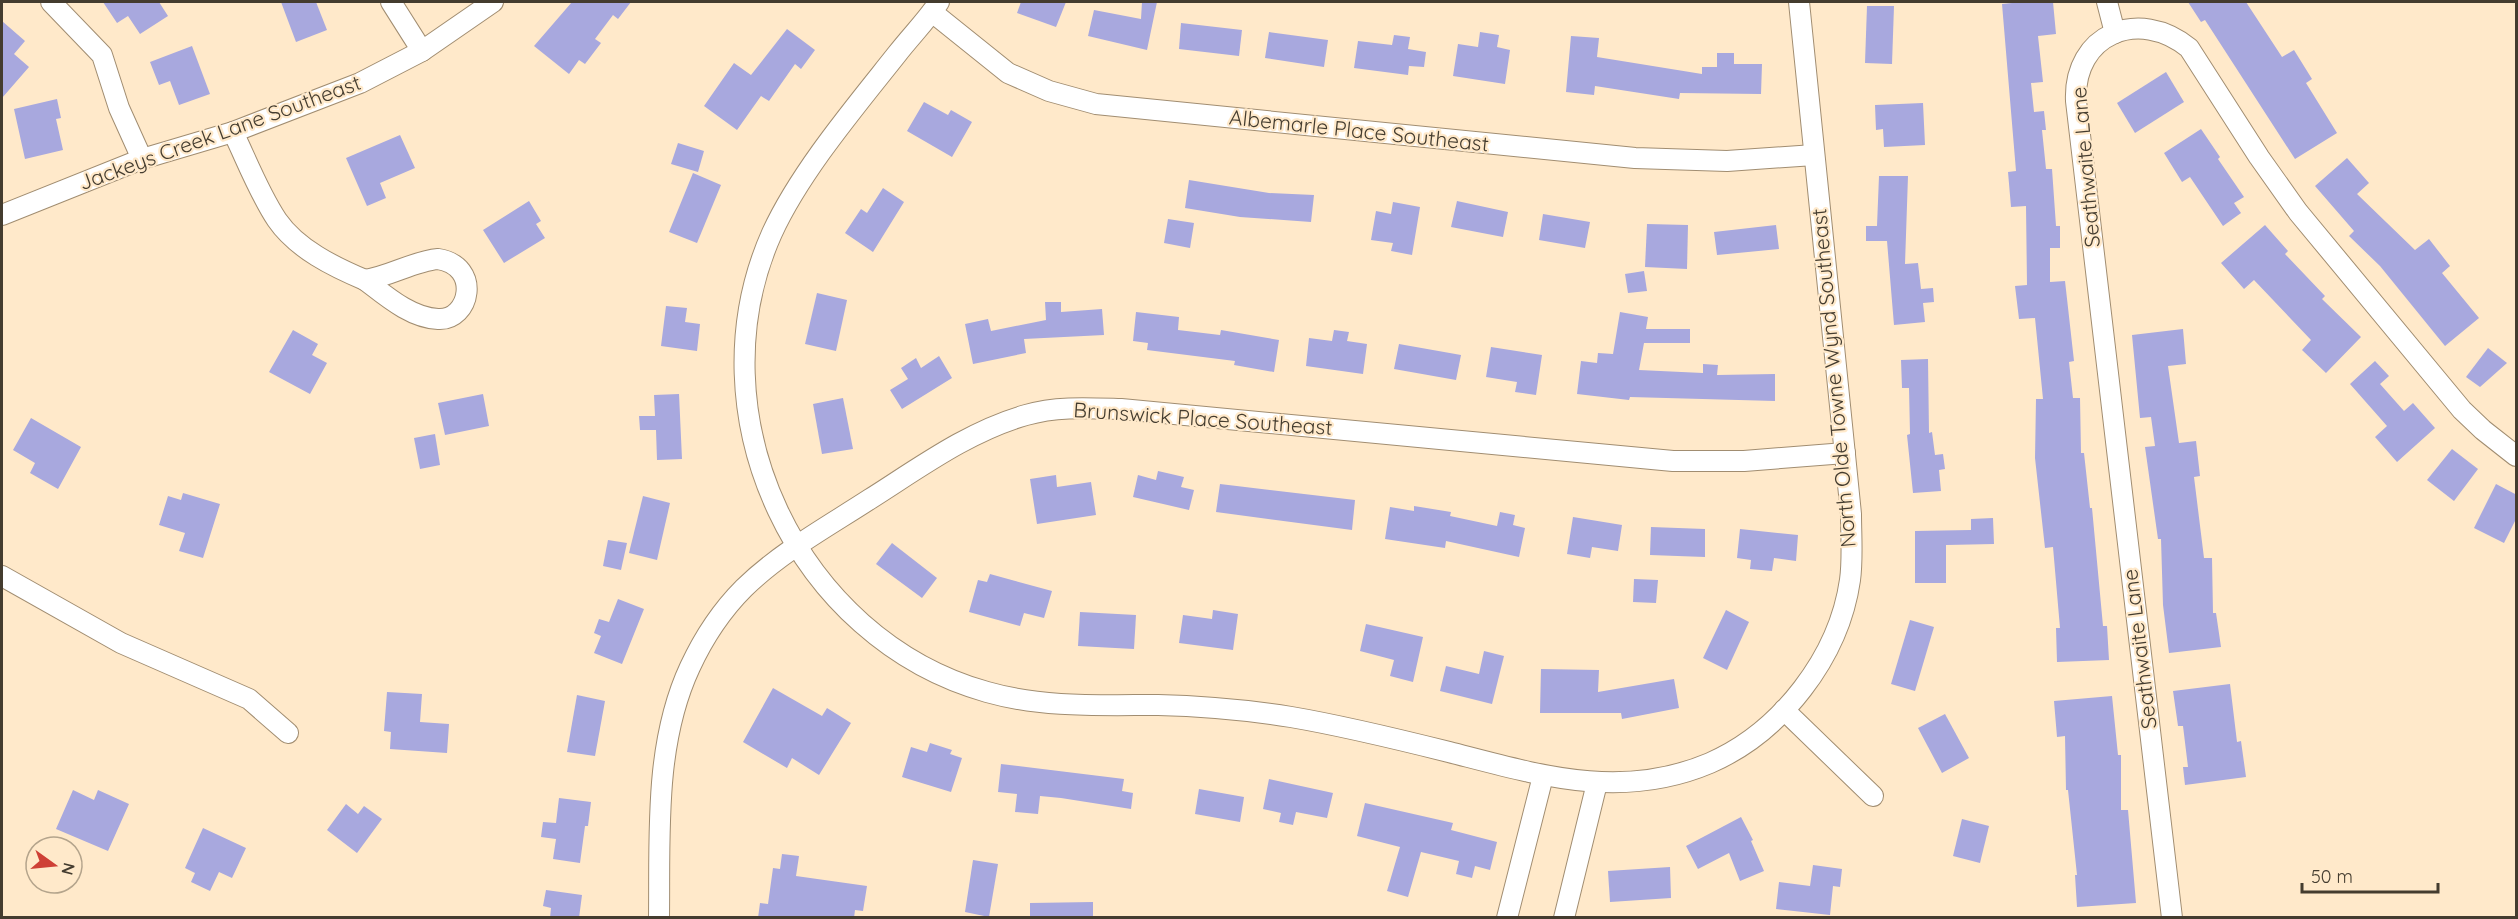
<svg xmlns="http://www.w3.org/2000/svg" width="2518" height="919" viewBox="0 0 2518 919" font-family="Quicksand,sans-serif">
	<rect width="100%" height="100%" fill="#ffe9ca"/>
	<g fill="#a8a8de">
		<path d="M103,2H159L168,16L140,34L128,16L117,23Z"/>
		<path d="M281,2H316L327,30L296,42Z"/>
		<path d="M572,2H631L618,19L613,15L595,39L601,43L585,64L579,60L569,74L534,46Z"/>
		<path d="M1021,2H1066L1056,27L1017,13Z"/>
		<path d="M1142,2H1157L1147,50L1088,36L1094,10L1141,19Z"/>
		<path d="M2022,2H2053L2056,34L2038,36L2043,82L2031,83L2034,112L2044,111L2046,130H2042L2046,169H2052L2056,226H2060V248H2050V282L2065,281L2074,361L2069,362L2073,398H2080L2081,453H2084L2090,508H2092L2103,626H2107L2109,660L2057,662L2056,628H2060L2053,547L2045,548L2035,458L2036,399H2043L2035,318L2019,319L2015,286L2027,285L2026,206L2011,207L2008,172L2016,171L2002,4Z"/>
		<path d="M2188,2H2246L2282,57L2294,50L2312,79L2306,83L2337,133L2295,159L2205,20L2201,22Z"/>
		<path d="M1867,6H1894L1892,64L1865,63Z"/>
		<path d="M2,21L25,41L14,54L29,67L2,98Z"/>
		<path d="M1181,23L1242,30L1239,56L1179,49Z"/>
		<path d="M787,29L815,50L801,69L795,64L769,101L761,96L737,130L704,106L734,63L751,75Z"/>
		<path d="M1269,32L1328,40L1324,67L1265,58Z"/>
		<path d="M1480,32L1499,35L1497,47L1510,50L1505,84L1453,76L1458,44L1478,47Z"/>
		<path d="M1394,35L1410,37L1408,49L1426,52L1424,67L1409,66L1408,75L1354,68L1358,41L1392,45Z"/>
		<path d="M1571,36L1599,38L1597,57L1702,74V67H1717V53H1734V64H1762L1761,94L1680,93L1679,99L1595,86L1594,95L1566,92Z"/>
		<path d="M192,46L210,94L179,105L170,81L159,85L150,62Z"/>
		<path d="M2166,72L2184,102L2135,133L2117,103Z"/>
		<path d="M57,99L61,118L56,119L63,150L25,159L14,109Z"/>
		<path d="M924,102L948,115L951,110L972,122L952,157L907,131Z"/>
		<path d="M1923,103L1925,145L1884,147L1883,129L1876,130L1875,105Z"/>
		<path d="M2201,129L2220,157L2218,159L2244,197L2234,203L2241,213L2223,226L2190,177L2182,182L2164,153Z"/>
		<path d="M400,135L415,168L380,183L386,198L367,206L346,158Z"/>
		<path d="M678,143L704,151L698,172L671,164Z"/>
		<path d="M2347,158L2369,183L2357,194L2415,250L2429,239L2450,266L2442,273L2479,318L2445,346L2380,266L2349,236L2354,231L2315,186Z"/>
		<path d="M693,173L721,185L697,243L669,232Z"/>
		<path d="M1879,176H1908L1905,264L1918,263L1921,289L1933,288L1934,302L1923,303L1925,322L1894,325L1887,241H1866V226H1877Z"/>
		<path d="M1189,180L1269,193L1314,195L1311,222L1240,217L1185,208Z"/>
		<path d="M883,188L904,202L873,252L845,233L861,209L867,213Z"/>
		<path d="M529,201L541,221L536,224L545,238L504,263L483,230Z"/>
		<path d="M1457,201L1508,212L1503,237L1451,227Z"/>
		<path d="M1393,202L1420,207L1412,255L1391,251L1393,243L1371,240L1376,211L1391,214Z"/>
		<path d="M1543,214L1590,222L1585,248L1539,240Z"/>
		<path d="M1168,219L1194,223L1190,248L1164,243Z"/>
		<path d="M1647,224L1688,225L1687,269L1645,267Z"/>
		<path d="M1776,225L1779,249L1717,255L1714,232Z"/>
		<path d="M2265,225L2288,251L2285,254L2325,296L2322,299L2361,337L2326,373L2302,350L2311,340L2254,280L2244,289L2221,263Z"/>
		<path d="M1644,271L1647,291L1628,293L1625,274Z"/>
		<path d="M817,293L847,300L836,351L805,344Z"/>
		<path d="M1045,302H1061V312L1102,309L1104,335L1024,339L1026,353L973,364L965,324L988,319L991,331L1046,320Z"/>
		<path d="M666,306L687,308L685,322L700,324L697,351L661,346Z"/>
		<path d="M1136,312L1179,317L1178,330L1220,335L1221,330L1279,340L1274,372L1234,365L1235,361L1147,350L1148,343L1133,341Z"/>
		<path d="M1620,312L1648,317L1646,329H1690V343H1644L1639,370L1703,373V364L1718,365L1717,375L1775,374V401L1630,397L1629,400L1577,394L1581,361L1597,363L1598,353L1613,354Z"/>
		<path d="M2183,329L2186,364L2168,366L2179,443L2196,441L2200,476L2194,477L2204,558H2212L2213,613H2216L2221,647L2169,653L2163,605L2161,539H2158L2145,447L2155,446L2151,417L2140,418L2132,335Z"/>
		<path d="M293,330L318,344L312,355L327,363L310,394L269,372Z"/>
		<path d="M1334,330L1349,332L1347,341L1367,344L1363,374L1306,366L1309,338L1332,341Z"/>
		<path d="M1399,344L1461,355L1456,380L1394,369Z"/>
		<path d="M1491,347L1542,355L1536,395L1515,392L1517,382L1486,377Z"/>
		<path d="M2488,348L2507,363L2480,387L2466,377Z"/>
		<path d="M939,356L952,378L902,409L890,390L908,379L901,368L916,358L921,368Z"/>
		<path d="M1928,359L1929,433L1932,432L1935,455L1943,454L1945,469L1939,470L1941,491L1913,493L1907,435L1910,434L1909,388H1902L1901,360Z"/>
		<path d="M2375,361L2389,376L2380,384L2404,411L2413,403L2435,428L2397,462L2375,437L2387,426L2350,384Z"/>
		<path d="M483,394L489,426L445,435L438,403Z"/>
		<path d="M679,394L682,459L657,460L656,430H640L639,416H655L654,395Z"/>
		<path d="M843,398L853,449L822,454L813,404Z"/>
		<path d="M31,418L81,447L58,489L30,473L35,463L13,450Z"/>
		<path d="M435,434L440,465L420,469L414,438Z"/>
		<path d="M2452,449L2478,469L2454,501L2427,480Z"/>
		<path d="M1158,471L1184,477L1181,487L1194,490L1189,510L1133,497L1138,475L1156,480Z"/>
		<path d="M1056,475L1057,487L1091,482L1096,515L1037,524L1030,479Z"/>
		<path d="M1220,484L1355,500L1352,530L1216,512Z"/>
		<path d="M2496,484L2517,495V517L2504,543L2474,528Z"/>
		<path d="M183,493L220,504L203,558L179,551L185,533L159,525L168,496L181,500Z"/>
		<path d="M643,496L670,503L657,560L629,553Z"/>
		<path d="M1414,506L1451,512L1450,516L1497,526L1500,512L1515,515L1513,525L1525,528L1519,557L1446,541L1445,548L1385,539L1390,507L1414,511Z"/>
		<path d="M1573,517L1622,525L1618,551L1592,547L1590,558L1567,554Z"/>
		<path d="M1993,518L1994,544L1946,545V583H1915V531L1971,530V519Z"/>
		<path d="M1651,527L1705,529V557L1650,555Z"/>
		<path d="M1740,529L1798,535L1796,561L1774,558L1772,571L1750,569L1751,560L1737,558Z"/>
		<path d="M608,540L627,543L621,570L603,566Z"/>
		<path d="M892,543L937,578L922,598L876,564Z"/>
		<path d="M990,574L1052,591L1044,618L1024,613L1020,626L969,612L978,580L987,582Z"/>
		<path d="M1634,579L1658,580L1656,603L1633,602Z"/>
		<path d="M618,599L644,609L622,664L594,653L601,636L594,633L599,619L609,622Z"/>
		<path d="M1213,610L1238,614L1233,650L1179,643L1183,615L1212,619Z"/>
		<path d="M1726,610L1749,622L1727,670L1703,658Z"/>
		<path d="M1080,612L1136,615L1134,649L1078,646Z"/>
		<path d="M1910,620L1934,627L1915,691L1891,684Z"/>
		<path d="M1366,624L1423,637L1413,682L1390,676L1394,660L1360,651Z"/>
		<path d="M1484,651L1504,656L1492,704L1440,691L1446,666L1479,674Z"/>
		<path d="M1541,669L1599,670L1598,692L1674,679L1679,708L1622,719L1621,713H1540Z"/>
		<path d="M2230,684L2237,742L2241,741L2246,777L2185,785L2183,767H2188L2183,726H2178L2173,691Z"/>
		<path d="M773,688L822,716L827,708L851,723L819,775L792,758L787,768L743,742Z"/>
		<path d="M387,692L422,694L420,722L449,724L447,753L390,749L391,732L384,731Z"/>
		<path d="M577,695L605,701L595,756L567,752Z"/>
		<path d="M2112,696L2118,755H2121V810H2128L2136,903L2077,907L2075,875H2077L2068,790H2066L2065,736L2057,737L2054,701Z"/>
		<path d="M1945,714L1969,758L1942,773L1918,728Z"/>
		<path d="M930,743L952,750L950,754L962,758L951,792L902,777L911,747L927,752Z"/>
		<path d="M1001,764L1124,779L1122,791L1133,793L1131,809L1061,798L1040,796L1038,814L1015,812L1017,794L998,792Z"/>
		<path d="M1269,779L1333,793L1327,818L1296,812L1293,825L1279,822L1281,813L1263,809Z"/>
		<path d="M1199,789L1244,797L1240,822L1195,814Z"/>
		<path d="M73,790L94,800L98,790L129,804L108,851L56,829Z"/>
		<path d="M559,798L591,802L588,826H585L580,863L553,859L556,839L541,837L543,822L556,823Z"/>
		<path d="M1365,803L1453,823L1451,830L1497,842L1490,870L1475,866L1472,878L1456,874L1459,861L1421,852L1408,897L1387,891L1400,847L1357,836Z"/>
		<path d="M346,804L358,814L364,806L382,819L357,853L327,830Z"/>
		<path d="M1741,817L1753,840L1751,841L1764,871L1740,881L1729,853L1698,869L1686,846Z"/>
		<path d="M1962,819L1989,826L1980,863L1953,856Z"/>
		<path d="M203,828L246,848L232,878L219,872L210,891L191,882L195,873L185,868Z"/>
		<path d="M782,854L799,856L796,876L867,886L863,911L855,910L854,918H758L760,903L768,904L773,868L780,869Z"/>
		<path d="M973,860L998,864L989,917L965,912Z"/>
		<path d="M1813,865L1842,869L1840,887L1833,886L1830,915L1776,909L1779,882L1810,886Z"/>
		<path d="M1670,867L1671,898L1610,902L1608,871Z"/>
		<path d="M546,890L582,895L579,918H550L551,908L543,906Z"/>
		<path d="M1093,902V918H1030V903Z"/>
	</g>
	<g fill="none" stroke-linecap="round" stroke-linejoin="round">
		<g stroke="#a18d71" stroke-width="22">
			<g id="minor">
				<path d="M51,2L102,55L119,108L142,159"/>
				<path d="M391,2L422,51"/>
				<path d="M939,2C927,20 911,36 897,54C855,107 800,172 772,233C691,414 797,639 987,692C1043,708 1101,705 1158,705C1203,706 1247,710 1291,717C1344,726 1397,739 1449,752C1539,775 1621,801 1710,763C1781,732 1839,657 1850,580C1853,558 1851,536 1851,514L1799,2"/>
				<path d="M2107,2L2115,33"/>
				<path d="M932,12L1008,73L1049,91L1096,104L1635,158L1727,161L1814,155"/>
				<path d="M233,132C247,161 259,193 277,220C297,249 334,267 365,280"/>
				<path d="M2,215L142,159L233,132L360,83L422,51L493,2"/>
				<path d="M438,259C482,266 470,321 438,319C411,318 386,296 365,280C391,276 414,261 438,259Z"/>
				<path d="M2,576L121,643L249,699L288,733"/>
				<path d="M1784,710L1873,796"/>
				<path d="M659,918C660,835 654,744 690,667C703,639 722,610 744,588C781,552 827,527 870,499C919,468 969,431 1026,415C1056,406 1089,408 1121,409L1673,461H1744L1845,453"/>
				<path d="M1507,918L1543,776"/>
				<path d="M1564,918L1597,783"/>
				<path d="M2172,918L2076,101C2073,34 2139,7 2189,48L2259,157L2298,212L2462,410L2483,430L2516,456"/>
			</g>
		</g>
		<use href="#minor" stroke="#fff" stroke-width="20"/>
	</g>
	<g text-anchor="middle" stroke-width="4.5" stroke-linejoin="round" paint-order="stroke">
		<g font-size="21" fill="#443c2f" stroke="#ffe9ca">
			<text transform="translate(1359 131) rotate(6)" y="7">Albemarle Place Southeast</text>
			<text transform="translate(220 133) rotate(-20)" y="7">Jackeys Creek Lane Southeast</text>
			<text transform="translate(2086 167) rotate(-95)" y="7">Seathwaite Lane</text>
			<text transform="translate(1834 378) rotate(-95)" y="7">North Olde Towne Wynd Southeast</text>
			<text transform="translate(1203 419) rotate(4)" y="7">Brunswick Place Southeast</text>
			<text transform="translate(2140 649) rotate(-97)" y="7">Seathwaite Lane</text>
		</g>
	</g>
	<rect width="2518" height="919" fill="none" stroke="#443c2f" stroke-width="6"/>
	<g transform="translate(54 865) rotate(105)"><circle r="28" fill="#ffe9ca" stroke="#b4a48c" stroke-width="1.5"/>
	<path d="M0-4.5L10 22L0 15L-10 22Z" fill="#ce4036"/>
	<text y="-9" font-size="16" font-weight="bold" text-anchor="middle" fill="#443c2f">N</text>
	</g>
	<path d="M2302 883v9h136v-9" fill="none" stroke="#443c2f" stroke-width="3"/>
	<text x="2311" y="883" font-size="18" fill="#443c2f" stroke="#ffe9ca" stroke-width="4.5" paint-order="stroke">50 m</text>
</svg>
